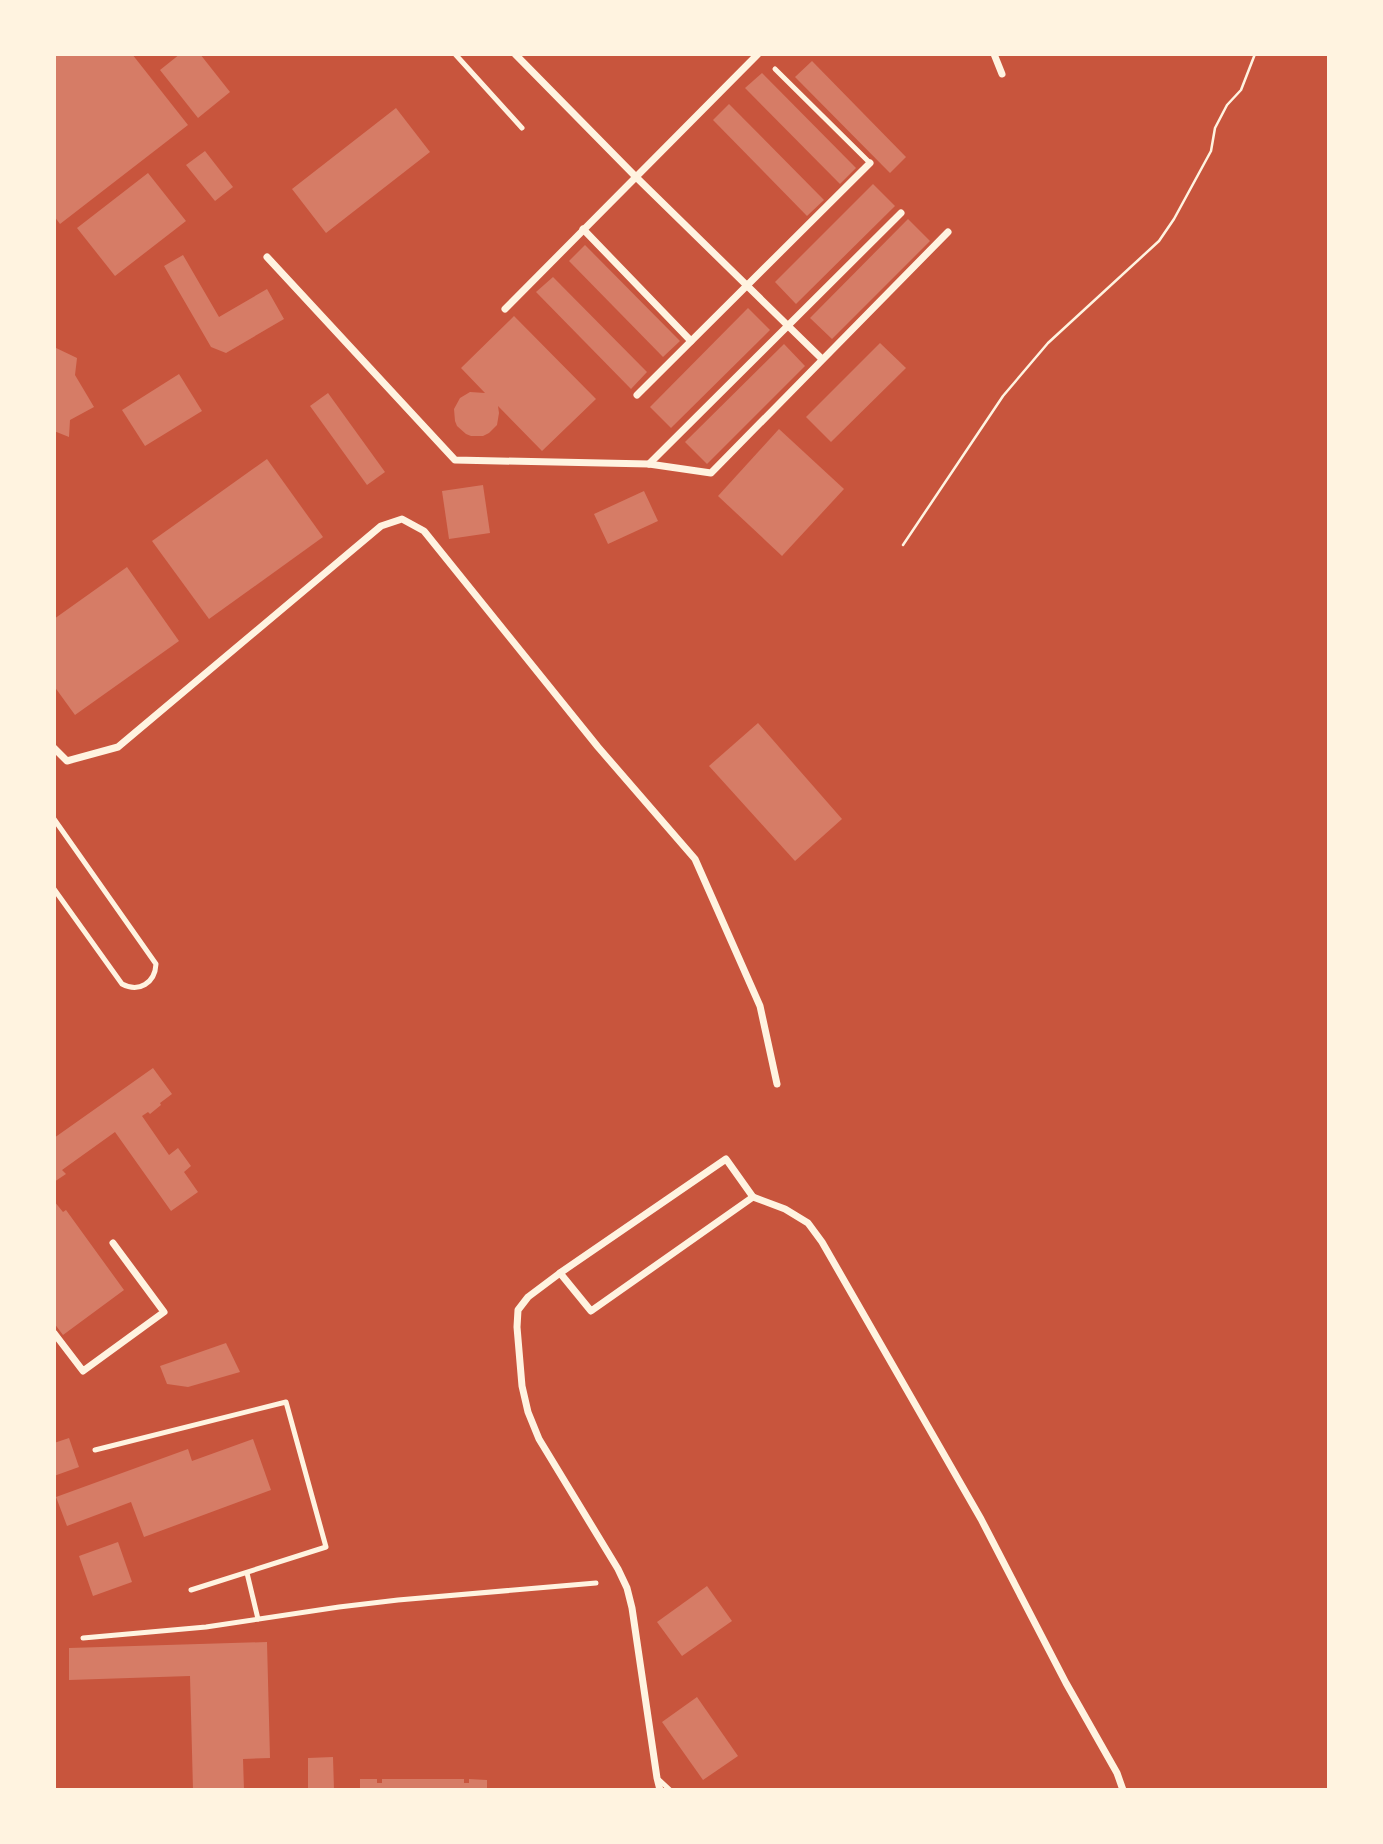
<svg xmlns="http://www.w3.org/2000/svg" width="1383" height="1844" viewBox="0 0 1383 1844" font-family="Overpass,sans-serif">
	<rect width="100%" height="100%" fill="#c8553d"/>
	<g fill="#d67c66">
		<path d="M54,54H132L188,125L60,224L54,216Z"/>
		<path d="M180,54H200L230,92L198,118L160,70Z"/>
		<path d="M812,61L906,157L890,173L795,77Z"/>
		<path d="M762,73L856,168L840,184L745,88Z"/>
		<path d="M729,104L824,200L807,216L713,120Z"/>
		<path d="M396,108L430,152L326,233L292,189Z"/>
		<path d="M205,151L233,187L215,201L186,165Z"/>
		<path d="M148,173L186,221L115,276L77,228Z"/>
		<path d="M873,184L895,206L796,304L775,282Z"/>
		<path d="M908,219L930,241L832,339L810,318Z"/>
		<path d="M585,245L680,341L663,357L569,261Z"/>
		<path d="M183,255L219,317L267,289L284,319L226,353L211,347L164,266Z"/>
		<path d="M553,277L647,372L631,389L536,292Z"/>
		<path d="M748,308L770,330L671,428L650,407Z"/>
		<path d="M514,316L596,399L542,451L498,406L499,413L497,425L489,433L483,436H471L466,434L457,426L455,421L454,409L460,398L470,392L485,393L461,368Z"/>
		<path d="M880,343L906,368L831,442L806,417Z"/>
		<path d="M784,344L805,366L707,464L685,442Z"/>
		<path d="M54,347L77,358L75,375L94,407L70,420L69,437L54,431Z"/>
		<path d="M179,374L202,411L145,446L122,410Z"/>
		<path d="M328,393L385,472L367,485L310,406Z"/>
		<path d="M779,429L844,489L782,556L718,496Z"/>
		<path d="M267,459L323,537L209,619L152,541Z"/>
		<path d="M483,485L490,533L449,539L442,491Z"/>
		<path d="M644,491L658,521L608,544L594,514Z"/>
		<path d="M127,567L179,641L75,715L54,686V619Z"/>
		<path d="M758,723L842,819L795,861L709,766Z"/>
		<path d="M153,1068L172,1094L160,1103L161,1105L150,1114L148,1112L142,1116L169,1155L178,1148L191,1166L184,1172L198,1192L171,1211L115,1132L62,1170L66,1174L54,1182V1138Z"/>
		<path d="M54,1201L63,1212L66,1210L124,1290L63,1335L54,1323Z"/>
		<path d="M226,1343L240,1372L188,1387L167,1384L160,1366Z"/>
		<path d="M69,1438L79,1467L54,1476V1443Z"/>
		<path d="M253,1439L271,1490L144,1537L131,1502L67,1526L56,1497L188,1449L192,1461Z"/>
		<path d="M118,1542L132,1582L93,1596L79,1556Z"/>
		<path d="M707,1586L732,1621L682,1656L657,1622Z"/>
		<path d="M267,1642L270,1758L243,1759L244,1790H193L190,1676L69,1680V1648Z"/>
		<path d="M697,1697L738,1756L703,1780L662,1722Z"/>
		<path d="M333,1757L334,1790H308V1758Z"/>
		<path d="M360,1779H377V1783H382V1779H464V1783H469V1779L487,1780V1790H360Z"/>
	</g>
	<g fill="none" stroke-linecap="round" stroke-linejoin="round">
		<path stroke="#fff3e0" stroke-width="2.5" d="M903,545L1003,396L1048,343L1159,241L1174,219L1211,151L1215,128L1227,105L1241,90L1255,54"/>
		<g stroke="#fff3e0" stroke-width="5">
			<path d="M455,54L522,128"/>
			<path d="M775,69L870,163"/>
			<path d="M54,819L156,964C155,983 139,993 122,984L54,889"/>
			<path d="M95,1450L286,1402L326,1547L191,1590"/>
			<path d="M247,1573L258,1619"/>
			<path d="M83,1638L206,1627L339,1607L398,1600L596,1583"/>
			<path d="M657,1778L670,1790"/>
		</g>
		<g stroke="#fff3e0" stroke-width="7">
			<path d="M515,54L636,177L822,359"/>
			<path d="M994,54L1002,74"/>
			<path d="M583,229L691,341"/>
			<path d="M267,257L455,460L649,464L711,473L948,232"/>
			<path d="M505,309L758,54"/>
			<path d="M637,395L870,163"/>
			<path d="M649,464L901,213"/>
			<path d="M54,748L67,761L118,747L381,526L402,519L424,531L598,747L695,859L760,1006L777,1084"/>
			<path d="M726,1159L753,1197L591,1311L560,1273Z"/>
			<path d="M753,1197L785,1209L808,1223L822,1242L981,1519L1066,1683L1117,1773L1123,1790"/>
			<path d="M560,1273L528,1297L518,1310L517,1327L522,1386L528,1412L539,1439L618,1569L627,1588L632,1608L657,1778L660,1790"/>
			<path d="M54,1333L83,1371L164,1312L113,1243"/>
		</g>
	</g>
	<rect width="1383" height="1844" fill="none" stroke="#fff3e0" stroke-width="112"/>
</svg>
